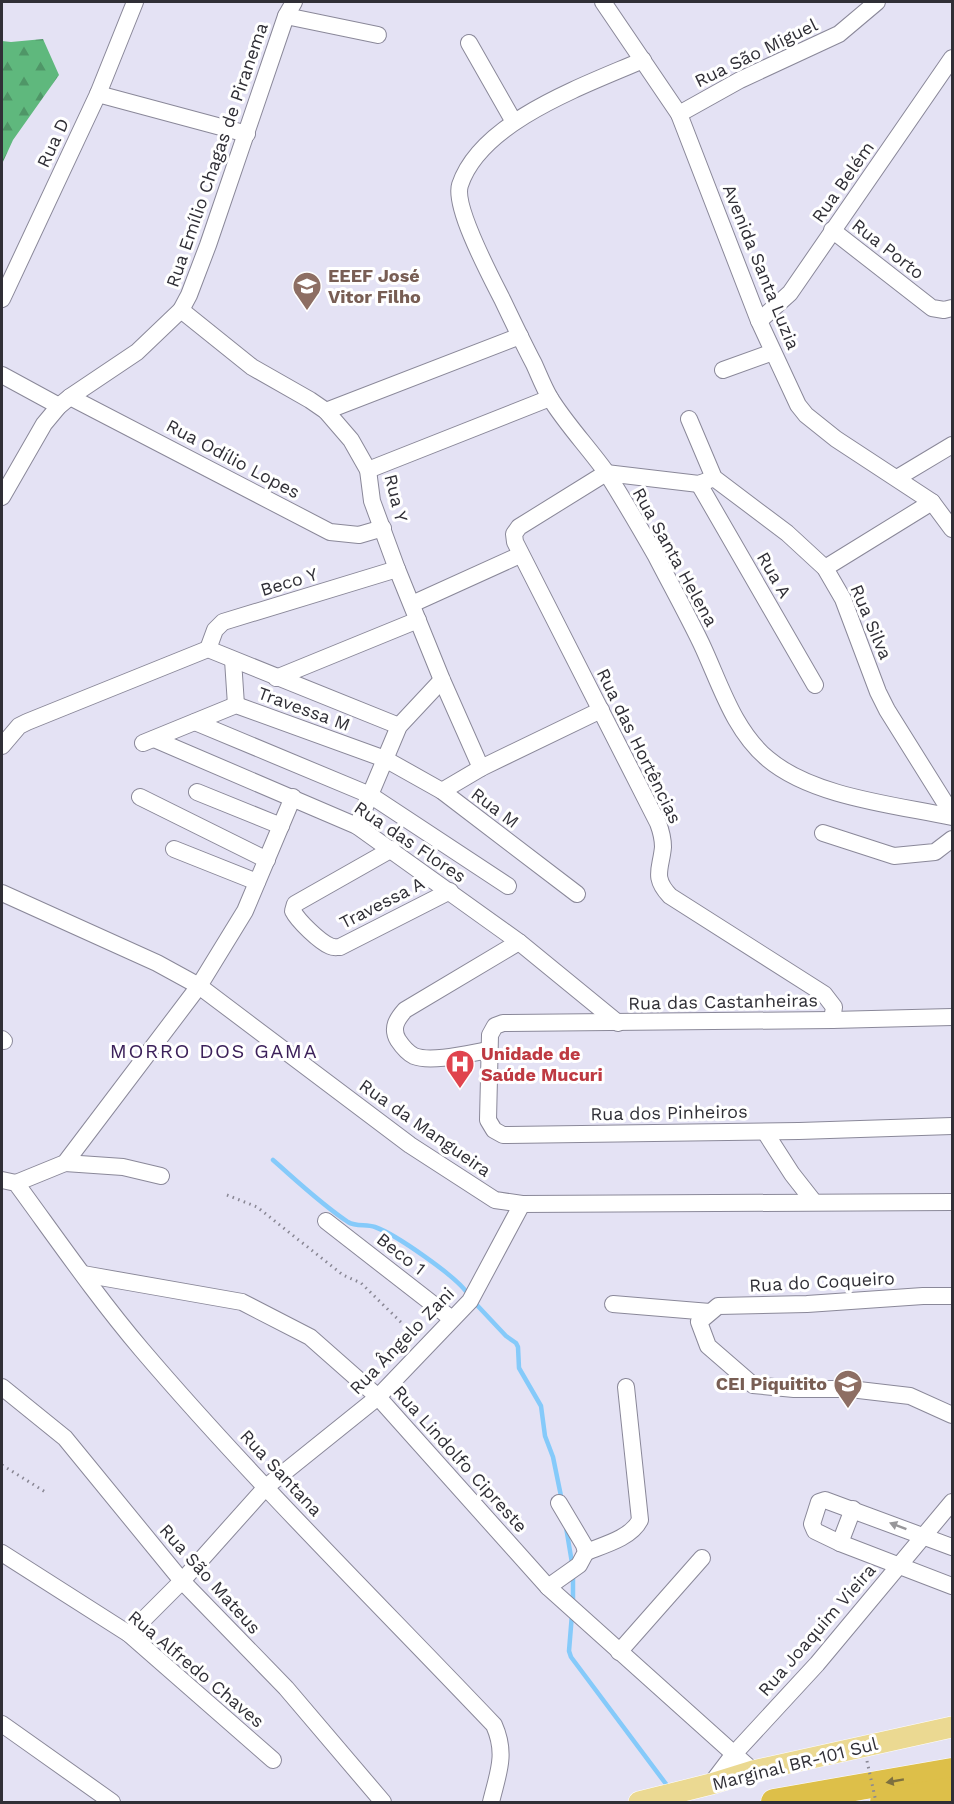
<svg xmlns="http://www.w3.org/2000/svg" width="954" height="1804" viewBox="0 0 954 1804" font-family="'Work Sans',sans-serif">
	<defs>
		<pattern id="forest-firs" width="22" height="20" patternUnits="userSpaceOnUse" patternTransform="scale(1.5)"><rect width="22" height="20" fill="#5fb87d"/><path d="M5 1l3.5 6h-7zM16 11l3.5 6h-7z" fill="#4f9667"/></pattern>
	</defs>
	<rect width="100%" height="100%" fill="#e4e2f4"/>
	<path fill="url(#forest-firs)" d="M43,39L59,75L13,140L2,164V41L11,42Z"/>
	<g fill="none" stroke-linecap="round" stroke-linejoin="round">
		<g stroke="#85cafa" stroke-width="4.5">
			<path d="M273,1160C297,1181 321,1204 348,1222C356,1227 366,1224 375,1227C395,1234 456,1276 468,1294"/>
			<path d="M475,1303L506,1336L516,1343L518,1347L519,1368L541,1406L545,1436L553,1457L562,1501"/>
			<path d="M566,1527L572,1563"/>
			<path d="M573,1602V1575"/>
			<path d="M572,1614L569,1651L571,1657L669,1788"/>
		</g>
		<g stroke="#8a8899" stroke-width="18">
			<g id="minor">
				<path d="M603,2L679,114L759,321L798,405L806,415L836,439L932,502L952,529"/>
				<path d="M286,16L378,35"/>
				<path d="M469,43L514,122"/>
				<path d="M643,60C586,85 481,121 460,185C453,207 492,279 503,301C513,322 523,343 534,364C539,375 544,388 550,398C566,424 588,447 606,472C623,499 640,528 656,556C671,585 687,614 701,643C720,683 733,730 768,759C813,797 896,805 952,817"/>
				<path d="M98,94L247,134"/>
				<path d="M679,114L740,80L839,34L877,2"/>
				<path d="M832,230L932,308L944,310L952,308"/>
				<path d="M2,299L98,94L135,2"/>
				<path d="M181,310L252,367L310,400L326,411L351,440L368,470L372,501L397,569L442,680L481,768"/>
				<path d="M759,321L790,293L952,58"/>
				<path d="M723,370L773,352"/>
				<path d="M2,375L59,406"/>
				<path d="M70,397L330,532L359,535L383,528"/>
				<path d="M326,411L520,336"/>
				<path d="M689,419L714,478L787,533L825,568L843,599L878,692L887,710L952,814"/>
				<path d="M368,470L550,398"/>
				<path d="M714,478L699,484L606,473L519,527L514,534L515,542L658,823C661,831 663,838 663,847C661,869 652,877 670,896L824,994L834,1007L832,1020"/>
				<path d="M897,478L952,445"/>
				<path d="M699,484L815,685"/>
				<path d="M2,497L44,424L59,406L70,397L137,352L181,310L189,295L208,245L286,16L294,2"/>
				<path d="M825,568L932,502"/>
				<path d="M412,604L520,555"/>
				<path d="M208,649L215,630L223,622L397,569"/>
				<path d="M233,660L236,705"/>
				<path d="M276,678L418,620"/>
				<path d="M195,722L370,795L508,886"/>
				<path d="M154,739L357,826L519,942L618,1023"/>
				<path d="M143,743L236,705L385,759L442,791L577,894"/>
				<path d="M2,746L19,726L27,722L208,649L399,726"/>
				<path d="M442,791L481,768L601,710"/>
				<path d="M197,792L281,826"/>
				<path d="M140,797L267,860"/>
				<path d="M357,826L399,726L442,680"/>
				<path d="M823,833L894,856L935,852L952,839"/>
				<path d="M174,849L257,882"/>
				<path d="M392,849L295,904L293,911C298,921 320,942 330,946C334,948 336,947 340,947L450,891"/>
				<path d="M2,893L157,963L199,986L410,1145L495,1200L522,1204L952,1202"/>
				<path d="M952,1017L832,1020L503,1023L495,1026L490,1035L488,1120L494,1130L503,1135L799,1131L952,1126"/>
				<path d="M2,1039L4,1041"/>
				<path d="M489,1050C471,1053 431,1063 414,1056C408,1053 402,1046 398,1040C391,1028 397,1019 405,1010L519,942"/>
				<path d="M765,1132L792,1174L814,1202"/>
				<path d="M65,1163L123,1167L161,1176"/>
				<path d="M2,1180L16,1183C57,1239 97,1297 142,1350C253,1480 376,1601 494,1725C507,1754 498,1773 491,1802"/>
				<path d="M16,1183L65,1163L199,986L245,911L293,797"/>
				<path d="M326,1221L452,1319"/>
				<path d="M83,1274L242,1302L310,1337L378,1397L548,1587L753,1771"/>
				<path d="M952,1296H923L807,1304L718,1306L699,1322L708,1346L753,1385L794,1389H850L910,1396L952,1415"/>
				<path d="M613,1304L710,1312"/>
				<path d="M2,1387L65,1438L182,1581L286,1688L383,1802"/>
				<path d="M840,1543L853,1509"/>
				<path d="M952,1547L825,1500L819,1502L812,1524L815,1531L840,1543L952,1586"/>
				<path d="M586,1552C604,1545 631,1538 640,1520L626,1387"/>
				<path d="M2,1553L129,1634L273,1760"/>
				<path d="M548,1587L579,1565L586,1552L584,1545L559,1503"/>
				<path d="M129,1634L182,1581L266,1487L378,1397L470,1301L522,1204"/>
				<path d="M619,1652L702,1558"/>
				<path d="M2,1724L112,1802"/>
				<path d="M711,1784L733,1755L817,1664L952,1502"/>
			</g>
		</g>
		<g stroke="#fff" stroke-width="22">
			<path id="major" d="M639,1802L711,1784L753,1771L952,1727"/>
		</g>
		<g stroke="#fff" stroke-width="27">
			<g id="highway">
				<path d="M774,1802L952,1771"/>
				<path d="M883,1802L952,1790"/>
			</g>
		</g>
		<g stroke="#898794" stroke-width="3" stroke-dasharray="1.5 4.5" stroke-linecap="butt">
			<path d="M227,1195L257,1207L343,1275L361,1283L415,1336"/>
			<path d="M2,1465L47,1493"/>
		</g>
		<use href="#minor" stroke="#fff" stroke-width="16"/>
		<use href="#major" stroke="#ebd992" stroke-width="21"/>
		<use href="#highway" stroke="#ddbf49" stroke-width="26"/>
		<path stroke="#898794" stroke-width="3" stroke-dasharray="1.5 4.5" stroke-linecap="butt" d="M867,1761L876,1802"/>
	</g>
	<defs><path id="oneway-solid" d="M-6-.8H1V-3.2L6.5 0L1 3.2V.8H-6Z" transform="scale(1.5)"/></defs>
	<use fill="#98979a" href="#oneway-solid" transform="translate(898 1526) rotate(-159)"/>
	<use fill="#7e703f" href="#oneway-solid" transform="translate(895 1781) rotate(170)"/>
	<defs>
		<g id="school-pin" transform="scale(1.5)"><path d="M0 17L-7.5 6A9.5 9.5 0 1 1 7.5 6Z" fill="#8d6e63" stroke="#fff"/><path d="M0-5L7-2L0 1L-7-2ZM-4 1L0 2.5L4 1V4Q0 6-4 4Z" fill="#fff"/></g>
		<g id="hospital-pin" transform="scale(1.5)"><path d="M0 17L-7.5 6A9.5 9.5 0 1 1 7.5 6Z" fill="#e0444e" stroke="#fff"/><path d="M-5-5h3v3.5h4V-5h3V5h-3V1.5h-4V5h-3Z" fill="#fff"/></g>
	</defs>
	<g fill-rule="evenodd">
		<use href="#school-pin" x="307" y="286"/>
		<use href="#hospital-pin" x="460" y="1064"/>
		<use href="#school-pin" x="848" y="1384"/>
	</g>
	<g text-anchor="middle" stroke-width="6" stroke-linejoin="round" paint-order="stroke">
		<g font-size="18" fill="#302f36" stroke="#fff">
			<text transform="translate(756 53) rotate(-26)" y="6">Rua São Miguel</text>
			<text transform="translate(53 143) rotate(-65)" y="6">Rua D</text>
			<text transform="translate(217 155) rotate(-71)" y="6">Rua Emílio Chagas de Piranema</text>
			<text transform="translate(843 182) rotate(-55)" y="6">Rua Belém</text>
			<text transform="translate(888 249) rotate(38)" y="6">Rua Porto</text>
			<text transform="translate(761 267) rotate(68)" y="6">Avenida Santa Luzia</text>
			<text transform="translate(233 459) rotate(28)" y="6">Rua Odílio Lopes</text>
			<text transform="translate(396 498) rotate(76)" y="6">Rua Y</text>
			<text transform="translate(675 557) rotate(61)" y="6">Rua Santa Helena</text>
			<text transform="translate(774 575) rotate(60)" y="6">Rua A</text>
			<text transform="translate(289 582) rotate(-17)" y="6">Beco Y</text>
			<text transform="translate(871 622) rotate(67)" y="6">Rua Silva</text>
			<text transform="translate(304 709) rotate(20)" y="6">Travessa M</text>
			<text transform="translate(639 746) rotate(64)" y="6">Rua das Hortências</text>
			<text transform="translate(495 808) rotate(37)" y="6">Rua M</text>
			<text transform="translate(410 842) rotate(34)" y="6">Rua das Flores</text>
			<text transform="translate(382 903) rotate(-27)" y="6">Travessa A</text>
			<text transform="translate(723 1002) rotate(-1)" y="6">Rua das Castanheiras</text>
			<text transform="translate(669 1113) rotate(-1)" y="6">Rua dos Pinheiros</text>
			<text transform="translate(425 1128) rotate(35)" y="6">Rua da Mangueira</text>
			<text transform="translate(401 1254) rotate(38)" y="6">Beco 1</text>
			<text transform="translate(822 1282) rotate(-3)" y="6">Rua do Coqueiro</text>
			<text transform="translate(402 1341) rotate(-46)" y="6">Rua Ângelo Zani</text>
			<text transform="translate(460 1459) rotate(48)" y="6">Rua Lindolfo Cipreste</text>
			<text transform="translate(281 1473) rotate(47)" y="6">Rua Santana</text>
			<text transform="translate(210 1579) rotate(48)" y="6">Rua São Mateus</text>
			<text transform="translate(817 1630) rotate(-49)" y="6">Rua Joaquim Vieira</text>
			<text transform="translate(196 1669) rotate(40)" y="6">Rua Alfredo Chaves</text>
			<text transform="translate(795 1764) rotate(-14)" y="6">Marginal BR-101 Sul</text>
		</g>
		<g font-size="18" font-weight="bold" fill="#785e54" stroke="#fff" text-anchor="start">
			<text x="328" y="282">EEEF José<tspan x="328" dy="21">Vitor Filho</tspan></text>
			<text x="827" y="1390" text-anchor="end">CEI Piquitito</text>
		</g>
		<g font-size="18" font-weight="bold" fill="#be3a42" stroke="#fff" text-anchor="start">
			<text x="481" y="1060">Unidade de<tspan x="481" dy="21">Saúde Mucuri</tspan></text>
		</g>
		<g font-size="20" letter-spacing="1.5" fill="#3c215a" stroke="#fff">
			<text x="214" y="1058">MORRO DOS GAMA</text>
		</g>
	</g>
	<rect width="954" height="1804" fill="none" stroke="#302f36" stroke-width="6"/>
</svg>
